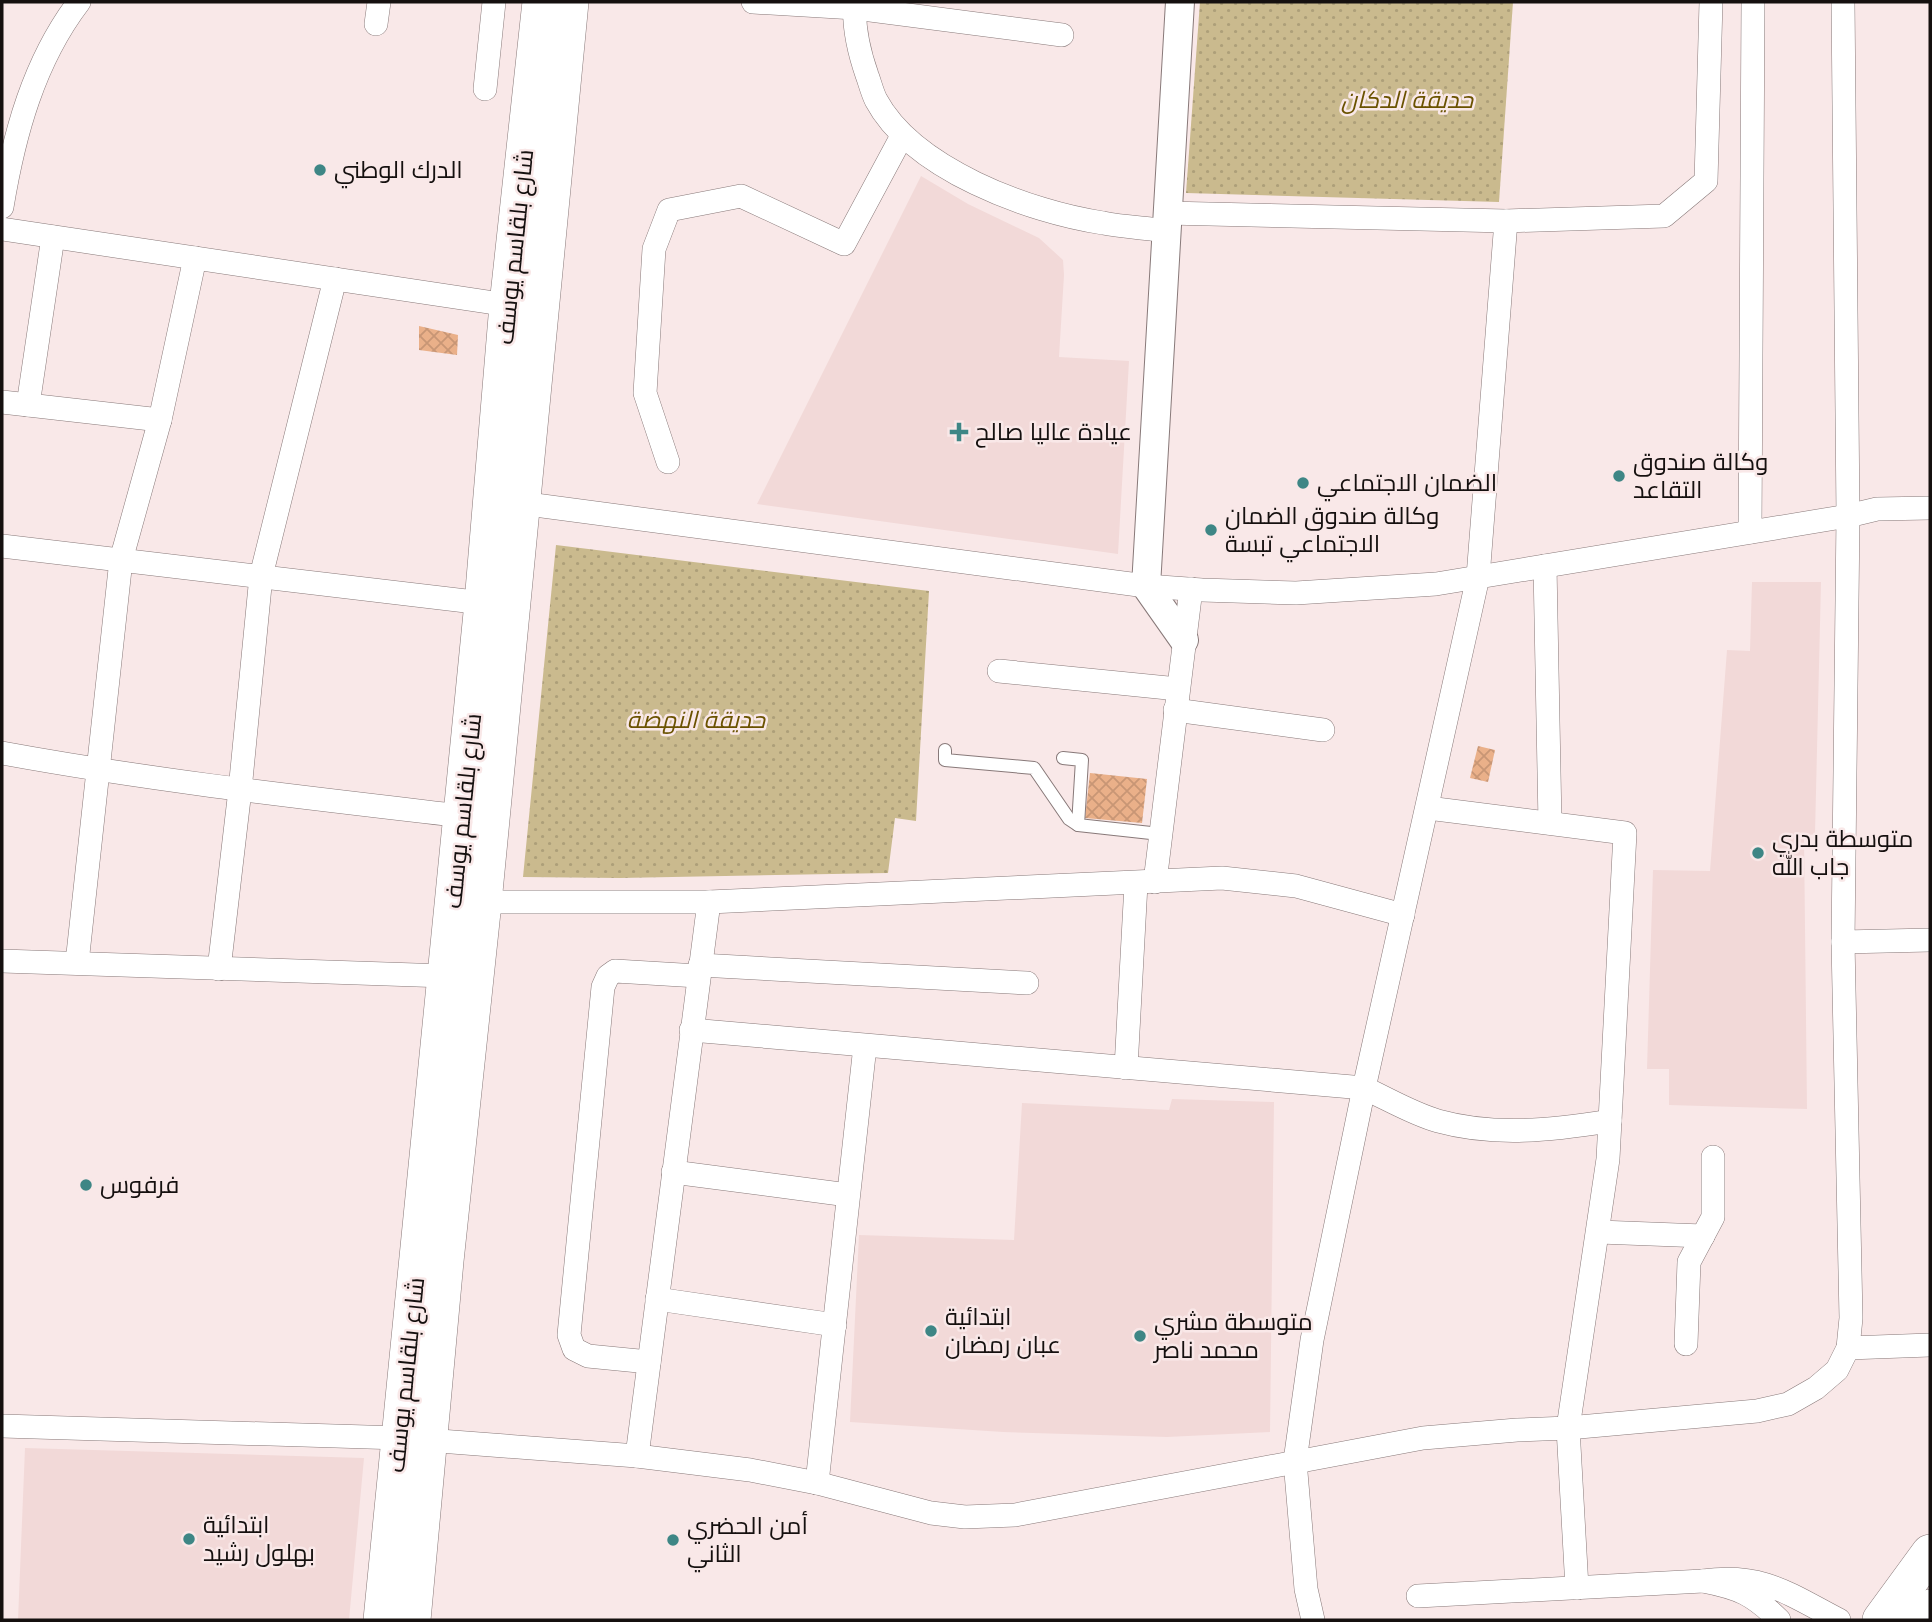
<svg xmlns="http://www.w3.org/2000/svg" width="1932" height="1622" viewBox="0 0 1932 1622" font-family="Lora,Cairo,serif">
	<defs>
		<pattern id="park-dots" width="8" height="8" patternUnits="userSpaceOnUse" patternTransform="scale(1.75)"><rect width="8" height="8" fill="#caba8e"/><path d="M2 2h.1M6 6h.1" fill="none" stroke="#ad9f79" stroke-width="1.8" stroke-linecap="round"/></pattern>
		<pattern id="building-cross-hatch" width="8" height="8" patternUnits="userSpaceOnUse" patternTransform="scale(1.75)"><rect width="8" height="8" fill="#eab089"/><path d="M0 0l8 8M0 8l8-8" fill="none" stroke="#c89675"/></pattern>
	</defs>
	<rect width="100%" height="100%" fill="#f9e8e8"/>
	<g fill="#f2d9d8">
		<path d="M921,176L968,204L1039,238L1063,260L1064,275L1059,357L1129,361L1118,554L757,504Z"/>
		<path d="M1752,582H1821L1815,834L1804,836L1807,1109L1669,1105V1069H1647L1653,870L1710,871L1727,650L1750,651Z"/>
		<path d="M1172,1099L1274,1102L1270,1432L1167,1437L1003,1432L850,1422L859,1235L1014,1240L1022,1103L1169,1110Z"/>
		<path d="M25,1448L364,1458L349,1620H18Z"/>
	</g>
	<g fill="url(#park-dots)">
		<path d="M1200,2H1513L1499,202L1186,193Z"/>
		<path d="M556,545L929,591L916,821L895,818L888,873L620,878L523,877Z"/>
	</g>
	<g fill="url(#building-cross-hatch)">
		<path d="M419,326L458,335L457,355L419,350Z"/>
		<path d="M1478,746L1495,750L1488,782L1470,778Z"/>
		<path d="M1090,773L1147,779L1142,823L1085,818Z"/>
	</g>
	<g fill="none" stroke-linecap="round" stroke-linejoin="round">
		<g stroke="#887979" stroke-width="14">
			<g id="service">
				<path d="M945,750V760L1034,768L1069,819L1078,825"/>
				<path d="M1063,758L1082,760L1078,825L1160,834"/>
			</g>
		</g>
		<g stroke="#887979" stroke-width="24">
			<g id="minor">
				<path d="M753,2L855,8L1062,35"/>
				<path d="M855,2C853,26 859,52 867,75C870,83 872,92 876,100C913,169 1029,212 1103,223C1124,227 1145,228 1166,231"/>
				<path d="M376,24L379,2"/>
				<path d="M485,89L494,2"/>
				<path d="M2,207C14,134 34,61 79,2"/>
				<path d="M1167,213L1506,221L1664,216L1706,181L1711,2"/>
				<path d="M2,229L508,305"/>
				<path d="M2,402L160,420"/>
				<path d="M28,405L53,237"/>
				<path d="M668,462L645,393L654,249L669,210L741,196L844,244L902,136"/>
				<path d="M520,503L1146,586L1202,590L1296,593L1436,584L1848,516L1877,509L1930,508"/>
				<path d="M1750,532L1753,2"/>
				<path d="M2,546L483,603"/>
				<path d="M1545,566L1550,823"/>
				<path d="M999,671L1178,689"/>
				<path d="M1175,710L1323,730"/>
				<path d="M2,753C154,781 308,798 462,816"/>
				<path d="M1428,808L1625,833L1608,1159L1568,1428L1577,1588"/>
				<path d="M1155,882L1191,589"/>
				<path d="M483,902H709L1222,878L1296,886L1403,915"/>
				<path d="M1843,942L1930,940"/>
				<path d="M2,961L446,976"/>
				<path d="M77,963L121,560L160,420L195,258"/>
				<path d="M700,965L1027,983"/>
				<path d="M219,969L240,790L261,576L335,279"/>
				<path d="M691,1030L1364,1088C1388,1099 1413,1114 1438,1121C1496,1137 1552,1130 1610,1121"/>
				<path d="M1126,1068L1136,884"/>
				<path d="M673,1172L848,1195"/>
				<path d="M1599,1232L1703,1236"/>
				<path d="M657,1299L835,1325"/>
				<path d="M1686,1344L1689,1262L1713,1217V1157"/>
				<path d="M1848,1348L1930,1345"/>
				<path d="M649,1362L588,1356L574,1349L569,1335L603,987L608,976L615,971L698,976"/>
				<path d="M2,1426L400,1438L637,1456L750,1470L817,1483L931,1513L965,1517L1015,1515L1423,1438L1517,1430L1568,1428L1757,1411L1788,1404L1816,1388L1837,1370L1848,1348L1851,1318L1843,942L1848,516L1843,2"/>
				<path d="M637,1456L709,902"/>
				<path d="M817,1483L865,1046"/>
				<path d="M1418,1596L1703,1581"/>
				<path d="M1313,1620L1306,1589L1295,1461L1312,1340L1364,1088L1478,577L1506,221"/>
				<path d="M1779,1620C1753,1594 1739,1588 1703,1581C1763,1573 1789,1594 1839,1620"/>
			</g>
		</g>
		<g stroke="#887979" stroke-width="30">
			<path id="tertiary" d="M1180,2L1146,586L1184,640"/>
		</g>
		<g stroke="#887979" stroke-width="38">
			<g id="primary">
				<path d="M382,1620L483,603L508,305L541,2"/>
				<path d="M412,1620L445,1261L483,902L570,2"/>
				<path d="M1881,1620L1930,1553"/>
				<path d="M1902,1620L1930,1608"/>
			</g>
		</g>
		<use href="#service" stroke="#fff" stroke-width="12"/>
		<use href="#minor" stroke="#fff" stroke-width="23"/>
		<use href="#tertiary" stroke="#fff" stroke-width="28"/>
		<use href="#primary" stroke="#fff" stroke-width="37"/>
	</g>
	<g fill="#3e8685" stroke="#f9e8e8" stroke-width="2.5">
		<circle cx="320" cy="170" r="7"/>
		<path d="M955.5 421.5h7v7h7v7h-7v7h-7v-7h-7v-7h7z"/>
		<circle cx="1619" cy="476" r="7"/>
		<circle cx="1303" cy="483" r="7"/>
		<circle cx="1211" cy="530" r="7"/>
		<circle cx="1758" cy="853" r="7"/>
		<circle cx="86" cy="1185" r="7"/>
		<circle cx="931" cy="1331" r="7"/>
		<circle cx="1140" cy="1336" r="7"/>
		<circle cx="189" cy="1539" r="7"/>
		<circle cx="673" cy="1540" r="7"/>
	</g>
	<g text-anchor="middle" stroke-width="5" stroke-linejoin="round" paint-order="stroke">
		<g font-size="24" font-style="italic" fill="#6a5200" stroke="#f9e8e8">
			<text x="1407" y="108">حديقة الدكان</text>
			<text x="696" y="728">حديقة النهضة</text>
		</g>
		<g font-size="24" fill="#15100f" stroke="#f9e8e8" text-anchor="start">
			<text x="334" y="178">الدرك الوطني</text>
			<text x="975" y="440">عيادة عاليا صالح</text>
			<text x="1633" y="470">وكالة صندوق<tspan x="1633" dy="28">التقاعد</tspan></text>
			<text x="1317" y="491">الضمان الاجتماعي</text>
			<text x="1225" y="524">وكالة صندوق الضمان<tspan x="1225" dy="28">الاجتماعي تبسة</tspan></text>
			<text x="1772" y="847">متوسطة بدري<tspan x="1772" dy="28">جاب الله</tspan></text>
			<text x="100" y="1193">فرفوس</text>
			<text x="945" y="1325">ابتدائية<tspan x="945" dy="28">عبان رمضان</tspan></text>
			<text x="1154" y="1330">متوسطة مشري<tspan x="1154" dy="28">محمد ناصر</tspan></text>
			<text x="203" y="1533">ابتدائية<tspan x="203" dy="28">بهلول رشيد</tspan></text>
			<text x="687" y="1534">أمن الحضري<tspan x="687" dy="28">الثاني</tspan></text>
		</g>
		<g font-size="24" fill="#15100f" stroke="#f9e8e8">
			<text transform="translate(515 247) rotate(-84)" y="8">شارع بلقاسم يوسف</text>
			<text transform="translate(463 811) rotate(-84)" y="8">شارع بلقاسم يوسف</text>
			<text transform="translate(406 1375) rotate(-84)" y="8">شارع بلقاسم يوسف</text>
		</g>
	</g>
	<rect width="1932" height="1622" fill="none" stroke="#15100f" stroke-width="7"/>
</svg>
